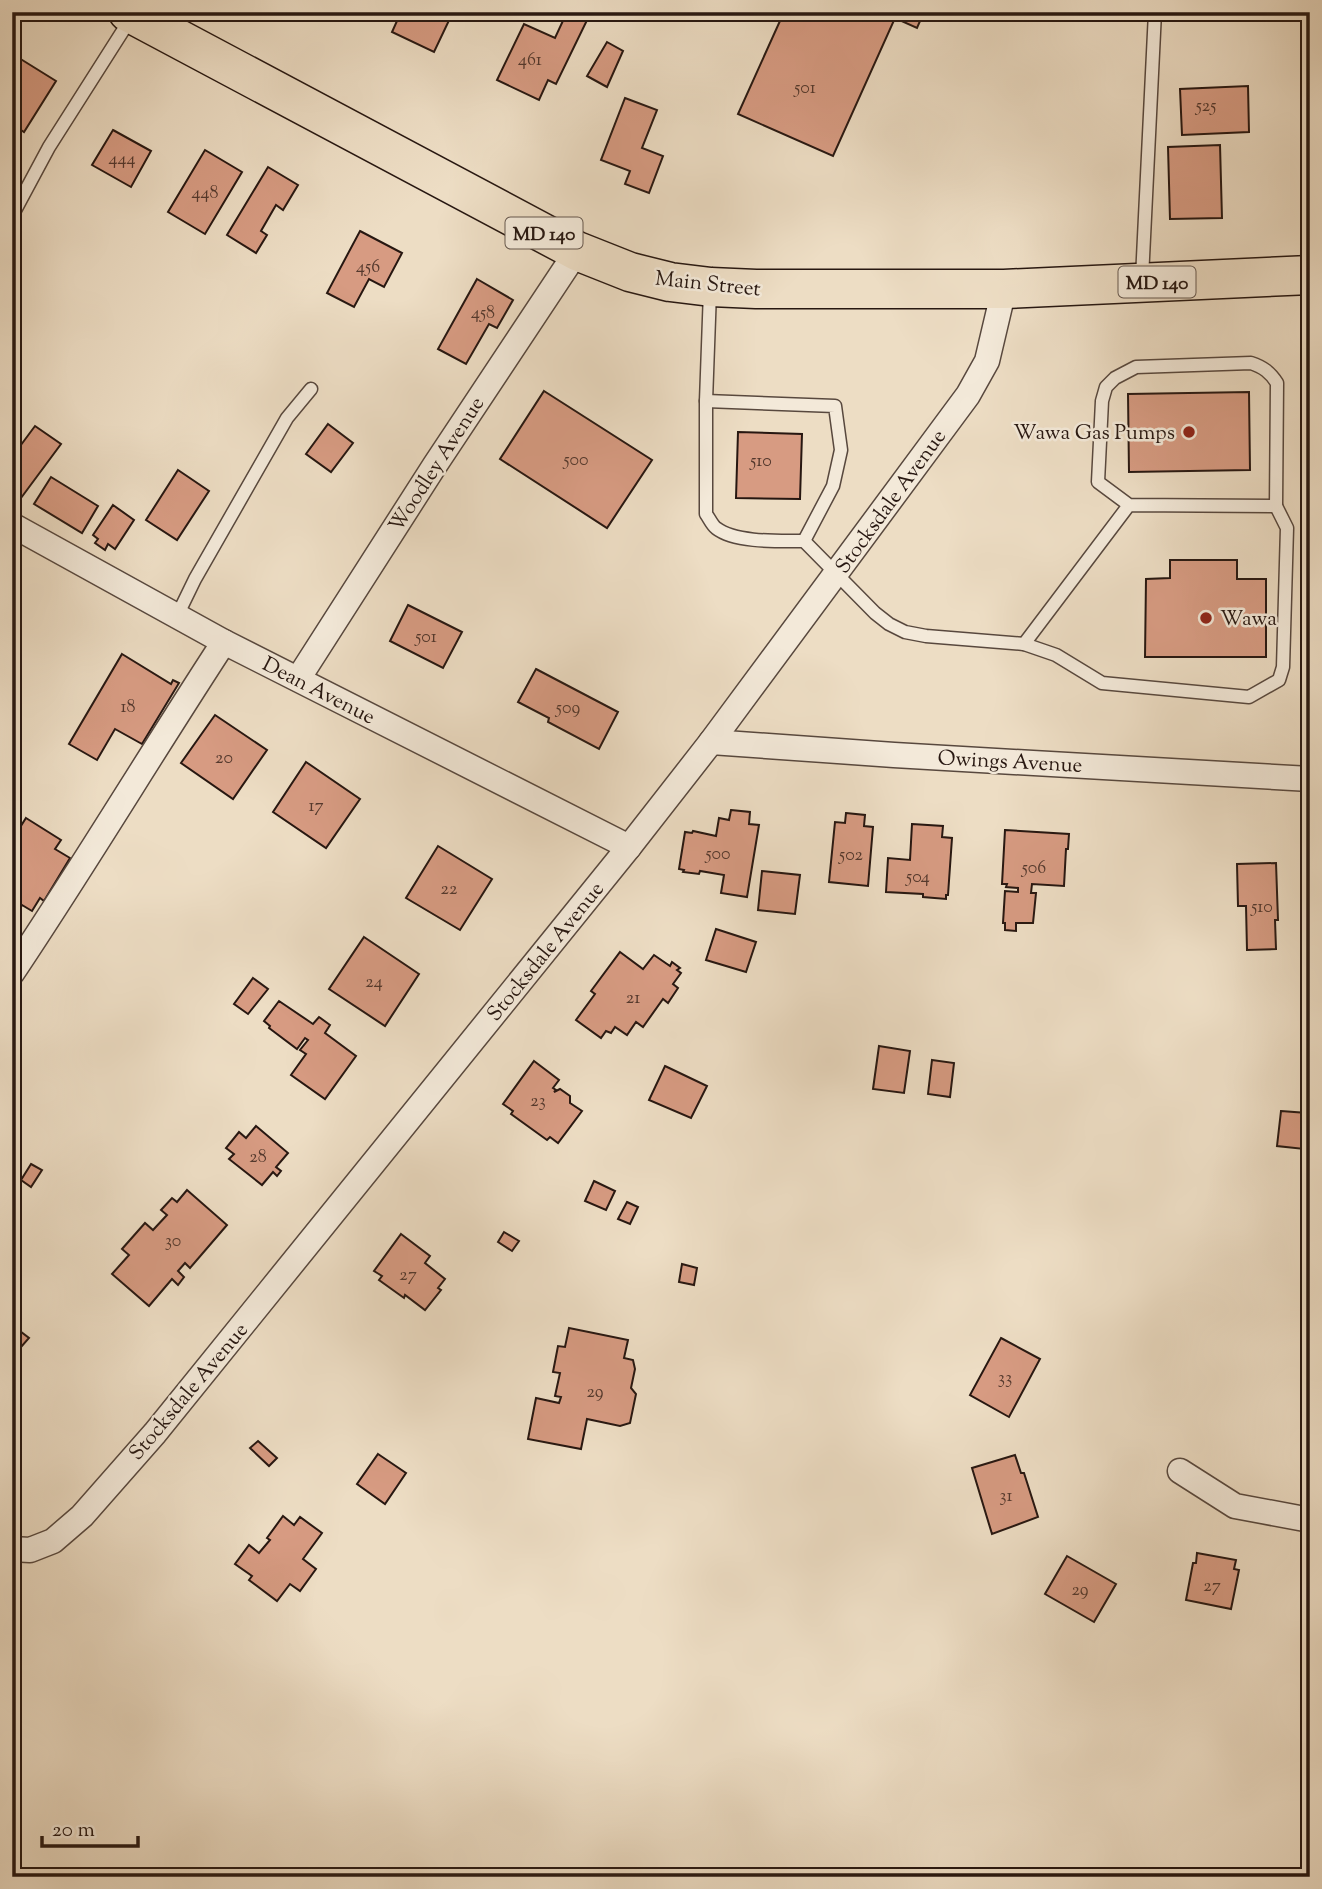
<svg xmlns="http://www.w3.org/2000/svg" width="1322" height="1889" viewBox="0 0 1322 1889" font-family="'Sorts Mill Goudy',serif">
	<rect width="100%" height="100%" fill="#edddc4"/>
	<filter id="stains"><feTurbulence type="fractalNoise" baseFrequency=".00286" numOctaves="4"/><feColorMatrix values="0 0 0 0 .2 0 0 0 0 .09 0 0 0 0 .02 0 0 0 .5 -.17"/></filter>
	<radialGradient id="worn" r=".72"><stop offset=".6" stop-color="#630" stop-opacity="0"/><stop offset="1" stop-color="#630" stop-opacity=".3"/></radialGradient>
	<g fill="#d79b82" stroke="#271711" stroke-width="2">
		<path d="M401,12H453L434,52L392,32Z"/>
		<path d="M567,12H591L556,84L548,80L539,100L497,80L524,24L555,38Z"/>
		<path d="M784,12H924L917,28L895,18L833,156L738,114Z"/>
		<path d="M607,42L623,51L607,87L587,76Z"/>
		<path d="M19,58L56,81L24,132L12,124V68Z"/>
		<path d="M1248,86L1249,132L1182,135L1180,89Z"/>
		<path d="M625,98L657,110L642,148L663,156L649,193L625,184L630,171L601,160Z"/>
		<path d="M113,130L151,151L131,187L92,165Z"/>
		<path d="M1220,145L1222,218L1170,219L1168,147Z"/>
		<path d="M205,150L242,172L205,234L168,212Z"/>
		<path d="M268,167L298,185L283,210L276,205L261,231L267,235L256,253L227,235Z"/>
		<path d="M360,231L402,253L384,287L369,279L354,307L327,293Z"/>
		<path d="M477,279L513,300L497,328L489,324L466,364L438,349Z"/>
		<path d="M544,391L652,460L607,528L500,459Z"/>
		<path d="M1249,392L1250,470L1129,472L1128,394Z"/>
		<path d="M328,424L353,443L331,472L306,454Z"/>
		<path d="M35,426L61,444L21,498L12,492V457Z"/>
		<path d="M738,432L802,434L800,499L736,498Z"/>
		<path d="M178,470L209,491L177,540L146,520Z"/>
		<path d="M51,477L98,506L82,533L34,504Z"/>
		<path d="M113,505L134,520L115,549L108,544L105,550L95,543L98,539L93,535Z"/>
		<path d="M1170,560H1237V579H1266V657H1145L1146,579L1170,578Z"/>
		<path d="M408,605L462,632L443,668L390,641Z"/>
		<path d="M122,654L171,684L173,680L179,683L142,744L115,729L97,760L69,744Z"/>
		<path d="M536,669L618,712L599,749L548,722L549,718L518,702Z"/>
		<path d="M215,715L267,750L233,799L181,763Z"/>
		<path d="M306,762L360,799L326,848L273,812Z"/>
		<path d="M731,810L750,812L749,824L759,825L747,897L721,893L724,875L700,871L699,874L683,872L684,870L679,869L685,832L692,833L693,831L716,836L719,818L729,820Z"/>
		<path d="M846,813L865,815L864,826L873,827L868,886L829,882L835,822L845,823Z"/>
		<path d="M26,818L61,840L55,849L70,858L44,901L40,898L32,911L22,905L18,911L12,907V894L18,885L12,882V863L19,852L12,848V840Z"/>
		<path d="M912,824L943,826L942,837L952,838L948,895H946V899L923,897V894L886,892L888,858L910,860Z"/>
		<path d="M1005,830L1069,834L1068,849H1066L1064,886L1032,884L1031,893H1036L1033,923H1016V931L1005,930V923H1003L1005,891L1018,892V888L1006,887L1007,884H1002Z"/>
		<path d="M438,846L492,879L460,930L406,898Z"/>
		<path d="M1276,863L1278,920H1275L1276,949L1247,950L1246,906H1238L1237,864Z"/>
		<path d="M762,871L800,875L795,914L758,910Z"/>
		<path d="M716,929L756,942L746,972L706,960Z"/>
		<path d="M364,937L419,974L385,1026L329,989Z"/>
		<path d="M620,952L643,969L654,955L670,966L672,962L680,968L677,970L681,973L673,984L678,988L668,1003L663,999L643,1027L636,1022L627,1035L615,1027L611,1033L606,1031L601,1038L576,1020L595,994L591,991Z"/>
		<path d="M253,978L268,989L248,1014L234,1004Z"/>
		<path d="M279,1001L313,1024L319,1017L330,1025L325,1033L356,1056L325,1099L291,1075L306,1054L300,1050L308,1040L305,1038L297,1049L269,1028L270,1026L264,1021Z"/>
		<path d="M879,1046L910,1051L904,1093L873,1089Z"/>
		<path d="M932,1060L954,1063L950,1097L928,1094Z"/>
		<path d="M534,1061L559,1080L553,1088L556,1090L554,1092L560,1089L570,1096V1103L582,1111L558,1143L550,1137L547,1140L511,1114L513,1111L503,1104Z"/>
		<path d="M665,1066L707,1086L691,1118L649,1100Z"/>
		<path d="M1281,1111L1307,1113L1304,1149L1277,1146Z"/>
		<path d="M256,1126L288,1153L276,1167L281,1171L277,1176L273,1172L262,1185L229,1159L234,1154L226,1148L239,1132L246,1138Z"/>
		<path d="M31,1164L42,1170L31,1187L21,1180Z"/>
		<path d="M594,1181L615,1191L606,1210L585,1201Z"/>
		<path d="M187,1190L227,1225L190,1268L185,1263L178,1271L184,1277L178,1285L172,1279L149,1306L112,1274L129,1255L122,1249L145,1223L153,1230L167,1215L161,1210L172,1198L177,1202Z"/>
		<path d="M627,1202L638,1207L630,1224L618,1219Z"/>
		<path d="M504,1232L519,1241L512,1251L498,1242Z"/>
		<path d="M401,1234L430,1256L425,1263L445,1279L438,1288L441,1290L425,1310L405,1295L404,1298L379,1280L382,1276L374,1271Z"/>
		<path d="M682,1264L697,1268L694,1285L679,1282Z"/>
		<path d="M12,1325L29,1338L14,1355L12,1354Z"/>
		<path d="M569,1328L628,1340L624,1358L633,1360L635,1369L631,1388L636,1394L630,1423L620,1426L587,1419L581,1449L528,1439L536,1398L559,1403L561,1397L555,1396L560,1373L553,1372L558,1346L565,1347Z"/>
		<path d="M1001,1338L1040,1359L1009,1417L970,1395Z"/>
		<path d="M258,1441L277,1458L269,1466L250,1448Z"/>
		<path d="M378,1454L406,1473L385,1504L357,1484Z"/>
		<path d="M1015,1455L1021,1473H1024L1038,1517L992,1534L972,1468Z"/>
		<path d="M283,1516L294,1525L300,1517L322,1533L303,1559L316,1569L300,1591L290,1584L277,1601L249,1580L252,1576L235,1564L249,1545L259,1553L270,1540L267,1538Z"/>
		<path d="M1197,1553L1236,1560L1234,1569L1239,1570L1231,1609L1186,1600L1193,1563H1196Z"/>
		<path d="M1067,1556L1116,1584L1094,1622L1045,1594Z"/>
	</g>
	<g fill="none" stroke-linecap="round" stroke-linejoin="round">
		<g stroke="#58483e" stroke-width="15">
			<g id="lane">
				<path d="M12,216L49,147L131,18"/>
				<path d="M1142,278L1155,12"/>
				<path d="M710,291L706,401V514C709,518 712,525 716,528C735,543 780,541 804,541L875,613L889,624L905,632L926,636L1024,644L1129,505L1276,506L1277,383C1270,372 1263,367 1251,363L1136,367L1115,378L1106,387L1102,401L1098,482L1129,505"/>
				<path d="M706,401L835,406L841,450L833,486L804,541"/>
				<path d="M177,616L195,579L287,418L311,389"/>
				<path d="M1024,644L1056,655L1102,683L1249,697L1279,680L1283,667L1287,528L1276,506"/>
			</g>
		</g>
		<g stroke="#58483e" stroke-width="27">
			<g id="street">
				<path d="M12,525L224,642L629,847"/>
				<path d="M298,679L435,465L577,251"/>
				<path d="M711,742L894,755L1310,779"/>
				<path d="M12,973C85,864 152,752 224,642"/>
				<path d="M1180,1471L1235,1506L1310,1520"/>
				<path d="M12,1549L30,1550L53,1541L82,1516L155,1433L629,847L711,742L968,395L987,361L1004,289"/>
			</g>
		</g>
		<g stroke="#271711" stroke-width="41">
			<path id="primary" d="M128,12L577,251L630,272L670,282L711,287L756,289H1004L1310,275"/>
		</g>
		<use href="#lane" stroke="#f3e9d9" stroke-width="12"/>
		<use href="#street" stroke="#f3e9d9" stroke-width="24"/>
		<use href="#primary" stroke="#edddc4" stroke-width="38"/>
	</g>
	<g fill="#8f2418" stroke="#f3e9d9" stroke-width="2.5">
		<circle cx="1189" cy="432" r="7"/>
		<circle cx="1206" cy="618" r="7"/>
	</g>
	<g text-anchor="middle" stroke-width="5" stroke-linejoin="round" paint-order="stroke">
		<g font-size="18" fill="#53382d">
			<text x="530" y="65">461</text>
			<text x="805" y="93">501</text>
			<text x="1206" y="111">525</text>
			<text x="122" y="164">444</text>
			<text x="205" y="198">448</text>
			<text x="368" y="272">456</text>
			<text x="483" y="318">458</text>
			<text x="576" y="465">500</text>
			<text x="761" y="466">510</text>
			<text x="426" y="642">501</text>
			<text x="128" y="712">18</text>
			<text x="568" y="713">509</text>
			<text x="224" y="763">20</text>
			<text x="316" y="811">17</text>
			<text x="718" y="859">500</text>
			<text x="851" y="860">502</text>
			<text x="1034" y="873">506</text>
			<text x="918" y="882">504</text>
			<text x="449" y="894">22</text>
			<text x="1262" y="912">510</text>
			<text x="374" y="987">24</text>
			<text x="633" y="1003">21</text>
			<text x="538" y="1106">23</text>
			<text x="258" y="1162">28</text>
			<text x="173" y="1246">30</text>
			<text x="408" y="1280">27</text>
			<text x="1005" y="1383">33</text>
			<text x="595" y="1397">29</text>
			<text x="1006" y="1501">31</text>
			<text x="1212" y="1591">27</text>
			<text x="1080" y="1595">29</text>
		</g>
		<g fill="#f3e9d9" stroke="#64564d" stroke-width="2">
			<rect x="505.5" y="217.5" width="77" height="31" rx="5"/>
			<rect x="1118.5" y="266.5" width="77" height="31" rx="5"/>
		</g>
		<g font-size="19" font-weight="bold" fill="#271711">
			<text x="544" y="240">MD 140</text>
			<text x="1157" y="289">MD 140</text>
		</g>
		<g font-size="21" fill="#271711" stroke="#f3e9d9">
			<text transform="translate(708 283) rotate(6)" y="7">Main Street</text>
			<text transform="translate(436 464) rotate(-57)" y="7">Woodley Avenue</text>
			<text transform="translate(890 501) rotate(-54)" y="7">Stocksdale Avenue</text>
			<text transform="translate(319 690) rotate(27)" y="7">Dean Avenue</text>
			<text transform="translate(1010 761) rotate(3)" y="7">Owings Avenue</text>
			<text transform="translate(545 951) rotate(-51)" y="7">Stocksdale Avenue</text>
			<text transform="translate(188 1391) rotate(-50)" y="7">Stocksdale Avenue</text>
		</g>
		<g font-size="21" fill="#271711" stroke="#f3e9d9" text-anchor="end">
			<text x="1175" y="439">Wawa Gas Pumps</text>
			<text x="1220" y="625" text-anchor="start">Wawa</text>
		</g>
	</g>
	<rect width="1322" height="1889" fill="none" stroke="#edddc4" stroke-width="42"/>
	<rect x="14" y="14" width="1294" height="1861" fill="none" stroke="#271711" stroke-width="3.5"/>
	<rect x="21" y="21" width="1280" height="1847" fill="none" stroke="#271711" stroke-width="2"/>
	<path d="M42 1836v10h96v-10" fill="none" stroke="#271711" stroke-width="3.5"/>
	<text x="52" y="1836" font-size="21" fill="#271711" stroke="#f3e9d9" stroke-width="5" paint-order="stroke">20 m</text>
	<rect width="100%" height="100%" filter="url(#stains)"/>
	<rect width="100%" height="100%" fill="url(#worn)"/>
</svg>
